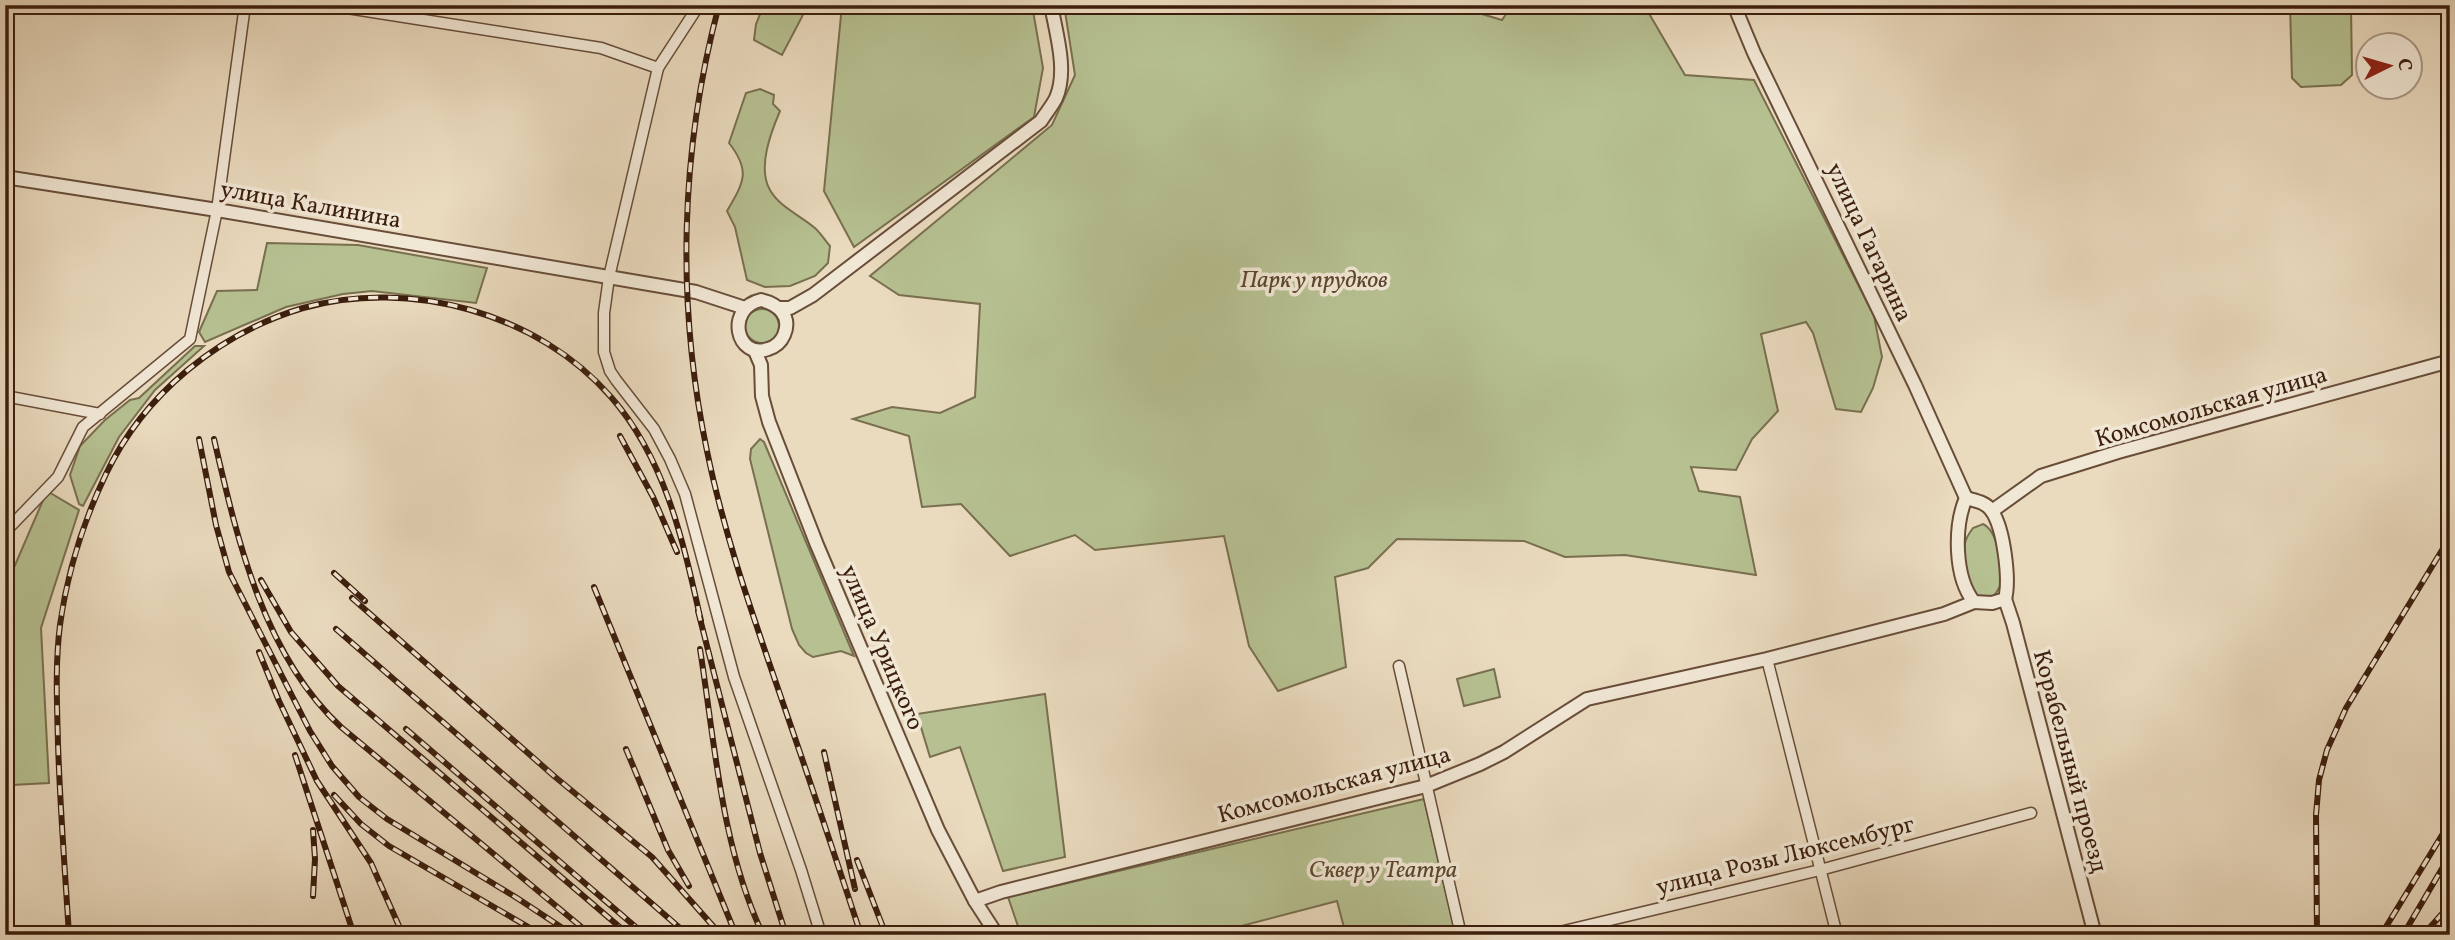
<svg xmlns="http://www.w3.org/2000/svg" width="2455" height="940" viewBox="0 0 2455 940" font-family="Vollkorn,serif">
	<rect width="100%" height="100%" fill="#eadabe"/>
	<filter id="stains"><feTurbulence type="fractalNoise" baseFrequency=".00286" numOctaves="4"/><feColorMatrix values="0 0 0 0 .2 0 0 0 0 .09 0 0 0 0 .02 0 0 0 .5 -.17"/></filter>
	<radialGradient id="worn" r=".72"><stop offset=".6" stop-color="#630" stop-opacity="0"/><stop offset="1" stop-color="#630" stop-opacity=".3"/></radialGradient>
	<g fill="#b6c091" stroke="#796f4f" stroke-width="2">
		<path d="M764,5H797L804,13L782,55L754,40L756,24Z"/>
		<path d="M842,5H1032L1043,68L1034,117L854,247L824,191Z"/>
		<path d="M1064,5H1452L1502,20L1512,5H1644L1685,75L1754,80L1874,316L1882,357L1873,388L1861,412L1836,409L1813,333L1806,322L1761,334L1778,411L1752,439L1736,470L1691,467L1699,491L1740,497L1756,575L1625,555L1565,557L1524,541L1397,539L1368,568L1335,577L1346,667L1278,691L1249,646L1224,536L1095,550L1075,535L1010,556L961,504L922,507L909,436L853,419L892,407L940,413L975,397L980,304L899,295L870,276L1052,125L1075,75Z"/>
		<path d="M2290,5H2351L2352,75L2341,85L2301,87L2292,78Z"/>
		<path d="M760,89L774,95L773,104L780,111C771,132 757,168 770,190C780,208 802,216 816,229C821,234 825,240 830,246L828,263L815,276L790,286L765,287L747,280L735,227L727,211C744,182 751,171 729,143L746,93Z"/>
		<path d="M267,243L358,245L487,268L476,303L372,291L343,294L286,307L205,342L199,332L217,291L257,290Z"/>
		<circle cx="762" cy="326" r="17"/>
		<path d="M195,346H204L155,390L119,437L83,506L79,504L70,475L80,446L105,420L130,400L139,398Z"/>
		<path d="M760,439L764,442L854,656L841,651L813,657L806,653L799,645L792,629L750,459L751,449Z"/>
		<path d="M47,491L79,510L41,628L49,783L12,785L6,586Z"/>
		<path d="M1983,524C1998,531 2003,566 2001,581C2001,587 1997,591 1994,596C1974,602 1968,590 1966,572C1965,563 1963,552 1965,543C1966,538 1970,532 1973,528Z"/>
		<path d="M1494,669L1500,697L1464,706L1457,679Z"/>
		<path d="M1045,694L1065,857L1003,871L960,747L930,757L917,714Z"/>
		<path d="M1424,799L1456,935H1346L1337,901L1207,935H1021L1008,897Z"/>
	</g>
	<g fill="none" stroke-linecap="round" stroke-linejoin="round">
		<g stroke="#684d39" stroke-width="13">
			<g id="minor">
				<path d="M328,5L601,48L658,68"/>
				<path d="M699,5L658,68L609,277L604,313V352L610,371L616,380L654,429L670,459L685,494L734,677L801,870L821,935"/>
				<path d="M5,396L100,414"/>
				<path d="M5,532L58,477L83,427L190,339L217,210L245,5"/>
				<path d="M1767,659L1837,935"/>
				<path d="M1399,666L1461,935"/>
				<path d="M1547,935L1820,870L2031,813"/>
			</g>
		</g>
		<g stroke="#684d39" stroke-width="16">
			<g id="tertiary">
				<path d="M1734,5L1754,53L1915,385L1966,498"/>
				<path d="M5,177L217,210L696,292L745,308"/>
				<path d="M761,300C778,304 792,316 784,335C781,342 775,347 768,349C736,360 725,308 761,300Z"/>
				<path d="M780,308H790L813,295L1041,121C1046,113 1052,106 1056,98C1068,71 1056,33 1051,5"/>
				<path d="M755,351L761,365L762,396L769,422L817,545L938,830L975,901L997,935"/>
				<path d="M1966,498C1976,501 1985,502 1991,510C2004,527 2010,580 2005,599L1992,603L1974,602C1954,577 1954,526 1966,498Z"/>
				<path d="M1992,511L2041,476L2118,452L2450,361"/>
				<path d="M2005,599L2013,623L2095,935"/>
				<path d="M975,901L1001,892L1426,786L1480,764L1504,752L1587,699L1767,659L1944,614L1974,602"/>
			</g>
		</g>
		<use href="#minor" stroke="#f1e7d5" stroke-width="10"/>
		<use href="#tertiary" stroke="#f1e7d5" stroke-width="12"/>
		<g stroke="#3c1e0d" stroke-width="6">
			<g id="rail">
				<path d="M719,5C680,151 676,303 707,451C725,539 756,624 785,709C811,784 836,859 861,935"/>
				<path d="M620,436L653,497L677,552"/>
				<path d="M199,439L216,525L229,572L310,731L332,766L359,797L387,819L517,898L573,935"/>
				<path d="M214,439C237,538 263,655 341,727L591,935"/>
				<path d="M334,573L365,601"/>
				<path d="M261,580L291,632L338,686L629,935"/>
				<path d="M594,587L736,935"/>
				<path d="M352,598L554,776L652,857L721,935"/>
				<path d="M698,611L760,853L786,935"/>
				<path d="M336,629L688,935"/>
				<path d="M700,649C715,744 721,846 763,935"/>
				<path d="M259,652L279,701L317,781L371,863L403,935"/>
				<path d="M406,729L645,935"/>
				<path d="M626,749L668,850L689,886"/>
				<path d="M824,752L855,889"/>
				<path d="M295,755L354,935"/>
				<path d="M334,795L361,824L389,846L542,935"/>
				<path d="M857,860L886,935"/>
				<path d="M313,896L315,859L313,830"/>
				<path d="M69,935C65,871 60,807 58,744C57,704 55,664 60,625C67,574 84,520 106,474C144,394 219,333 303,308C410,278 538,313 611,397C666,460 683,541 701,621"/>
				<path d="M2317,935L2316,815L2319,780L2327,750L2346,708L2450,537"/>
				<path d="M2381,935L2450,822"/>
				<path d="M2403,935L2450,855"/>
				<path d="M2423,935L2450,905"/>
			</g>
		</g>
		<use href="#rail" stroke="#f1e7d5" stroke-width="3.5" stroke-dasharray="10" stroke-linecap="butt"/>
	</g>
	<g text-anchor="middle" stroke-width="7" stroke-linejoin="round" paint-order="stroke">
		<g font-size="24" fill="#3c1e0d" stroke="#f1e7d5">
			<text transform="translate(311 204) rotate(10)" y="8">улица Калинина</text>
			<text transform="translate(1870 242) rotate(65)" y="8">улица Гагарина</text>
			<text transform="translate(2211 406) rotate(-16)" y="8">Комсомольская улица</text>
			<text transform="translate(883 647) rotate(67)" y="8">улица Урицкого</text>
			<text transform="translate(2071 761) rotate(75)" y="8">Корабельный проезд</text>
			<text transform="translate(1334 784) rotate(-15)" y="8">Комсомольская улица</text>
			<text transform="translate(1785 855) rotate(-14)" y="8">улица Розы Люксембург</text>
		</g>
		<g font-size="24" font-style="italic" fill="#5a462e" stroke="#f1e7d5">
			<text x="1314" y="287">Парк у прудков</text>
			<text x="1383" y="877">Сквер у Театра</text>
		</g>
	</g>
	<rect width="2455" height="940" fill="none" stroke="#eadabe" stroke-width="28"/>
	<rect x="7" y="7" width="2441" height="926" fill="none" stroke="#3c1e0d" stroke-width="3.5"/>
	<rect x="14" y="14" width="2427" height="912" fill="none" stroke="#3c1e0d" stroke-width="2"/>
	<g transform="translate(2389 66) rotate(85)"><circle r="33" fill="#f1e7d5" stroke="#a99785" stroke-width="2"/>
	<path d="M0-5L12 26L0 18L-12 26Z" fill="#8f2418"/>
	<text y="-10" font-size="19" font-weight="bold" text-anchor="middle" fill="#3c1e0d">С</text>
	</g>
	<rect width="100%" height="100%" filter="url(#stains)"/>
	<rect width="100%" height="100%" fill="url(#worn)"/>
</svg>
